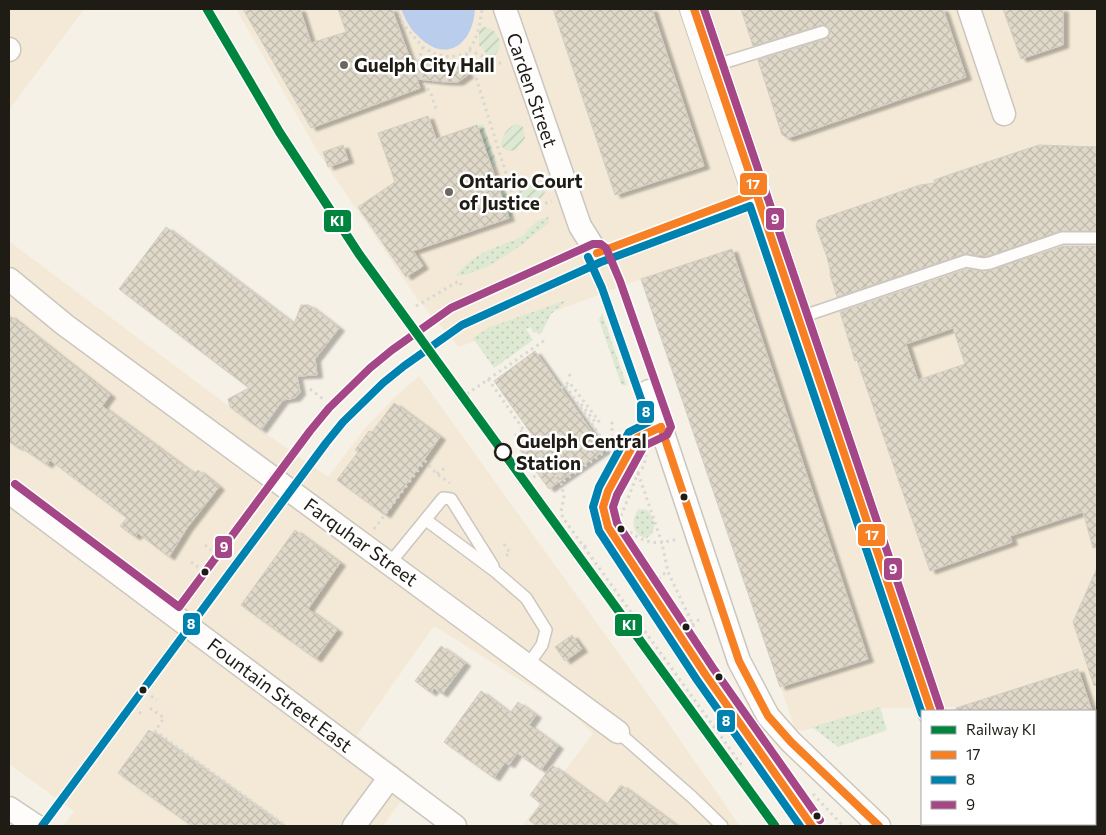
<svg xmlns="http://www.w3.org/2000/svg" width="1106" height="835" viewBox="0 0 1106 835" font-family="Commissioner,sans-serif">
	<defs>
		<pattern id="grass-dots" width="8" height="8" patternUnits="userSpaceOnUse" patternTransform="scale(1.25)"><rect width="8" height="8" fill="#dde9d3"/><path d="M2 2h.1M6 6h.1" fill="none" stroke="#bdc7b4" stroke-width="1.8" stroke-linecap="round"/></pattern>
		<pattern id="garden-furrows" width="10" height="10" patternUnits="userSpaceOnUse" patternTransform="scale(1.25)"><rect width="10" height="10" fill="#dde9d3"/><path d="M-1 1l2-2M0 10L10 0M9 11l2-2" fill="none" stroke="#bdc7b4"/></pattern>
		<pattern id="building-cross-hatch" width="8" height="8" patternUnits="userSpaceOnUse" patternTransform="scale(1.25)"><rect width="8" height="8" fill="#e0d9ca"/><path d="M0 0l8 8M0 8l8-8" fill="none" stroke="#c0baad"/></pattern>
		<filter id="shadow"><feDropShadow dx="5.5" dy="3" stdDeviation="1" flood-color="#0004"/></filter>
	</defs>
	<rect width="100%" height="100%" fill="#f6f1e6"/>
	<g fill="#f3e9d6">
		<path d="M9,9H84L9,110Z"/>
		<path d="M236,9H1097V826H1006L1005,824H1095V711H966L965,707L880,708L803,731L795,729L641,279L459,347L418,300L319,154Z"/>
		<path d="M9,241L234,410L239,409L238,414L328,477L366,427L393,399L419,376L650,697L740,826H522L593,734L571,712L434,626L357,735L416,780L383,826H63L74,811L9,764Z"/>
	</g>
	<g fill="url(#grass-dots)">
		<path d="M548,217L549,223C524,243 487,274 455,276L471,260L486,251L521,237L537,221Z"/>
		<path d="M567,300L551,314L542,332L539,335L536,332L534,333L530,327L526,329L533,340L494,368L473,338L490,327Z"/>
		<path d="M602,313L627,386L621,384L619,378L599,320Z"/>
		<path d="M639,509L647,510C655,518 658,531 647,538C632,537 630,518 639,509Z"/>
		<path d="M880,707L887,730L838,747L812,727Z"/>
	</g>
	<g fill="url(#garden-furrows)">
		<path d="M482,27C497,27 506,44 495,55H488L479,45V32Z"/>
		<path d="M483,124L497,162L495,166L491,168L477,125Z"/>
		<path d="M515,124L520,125L523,127L525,138L516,150L508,151L501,146C502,135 506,130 515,124Z"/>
		<path d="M498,177L502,179L514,216L509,219L495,178Z"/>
		<path d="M526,178L539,182L545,192C539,207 518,200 516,186L520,180Z"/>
	</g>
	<path fill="#bbcdec" d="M401,9H475C473,45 445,65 417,35C409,28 405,18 401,9Z"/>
	<g fill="url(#building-cross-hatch)" stroke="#d2cec6" fill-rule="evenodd" filter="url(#shadow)">
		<path d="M243,9H300L311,43L346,32L338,9H392L413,67L429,59L439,58L452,61L463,66L468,75L458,82H446L417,79L420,88L311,128Z"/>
		<path d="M553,9H652L704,166L615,195Z"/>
		<path d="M741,9H943L966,77L788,138L782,135L758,60L825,39L830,34V29L825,25H821L753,46Z"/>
		<path d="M1003,9H1063V45L1021,59Z"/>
		<path d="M428,116L436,139L477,125L509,218L413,251L423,266L406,277L358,207L395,182L378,133Z"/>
		<path d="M343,145L348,160L328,167L323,152Z"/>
		<path d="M1039,145L1097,147V231H1060L988,256L964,254L837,297L830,274H831L827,257L816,226L818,220L920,185L935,183L934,180L954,173Z"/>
		<path d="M166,227L294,324L301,305H309L339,328L315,359L317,375L297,376L300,392L295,398L283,400L261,430L230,407L228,399L249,388L119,289Z"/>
		<path d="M1097,246V547L1093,548L1083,512L1010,536L1012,542L930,571L857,360L855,361L840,312L967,269L982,271L991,270L1063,246ZM953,328L965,364L918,380L906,344Z"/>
		<path d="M732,249L868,659L780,687L641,279Z"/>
		<path d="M9,315L110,395L102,406L194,474L198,470L219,487L187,528L169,557L138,533L135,537L120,526L127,518L50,460L47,465L19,446L18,447L9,442Z"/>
		<path d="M535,351L605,450L549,489L515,443L530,432L494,381Z"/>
		<path d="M394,403L440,437L385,515L337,480L358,452L355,450L369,431L372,432Z"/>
		<path d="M295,530L340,563L308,609L337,630L316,659L241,605Z"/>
		<path d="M1097,568V685L1094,686L1073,622Z"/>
		<path d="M572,635L582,649L565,661L555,647Z"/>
		<path d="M441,646L465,663L442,694L434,688L431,693L415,681Z"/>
		<path d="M1078,669L1092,711H956V708Z"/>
		<path d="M481,691L510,713L518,702L536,715L529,725L558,746L541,770L517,753L509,765L505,762L494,778L444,742Z"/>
		<path d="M149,730L283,826H192L118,773Z"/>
		<path d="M552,765L606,805L621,785L677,826H537L529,820L541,804L530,795Z"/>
	</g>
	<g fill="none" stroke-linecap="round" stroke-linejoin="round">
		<g stroke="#cbc6be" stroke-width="14">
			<g id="service">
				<path d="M713,66L823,32"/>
				<path d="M798,318L966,261L983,264L990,263L1062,238H1097"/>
				<path d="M661,427L637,438L608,491L603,507L608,527L705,674L812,826"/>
				<path d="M426,520L496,572L526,598L546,630L542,645L528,665"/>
				<path d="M390,563L443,498L451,499L493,566"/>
				<path d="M618,732L692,797L722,826"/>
			</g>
		</g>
		<g stroke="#cbc6be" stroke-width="25">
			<g id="minor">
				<path d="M505,9L580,226L597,253"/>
				<path d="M969,9L1004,114"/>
				<path d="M9,49V50"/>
				<path d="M9,279L65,325L618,732"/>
				<path d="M649,391L739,661L768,716L791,742L879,826"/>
				<path d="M9,492L455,826"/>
				<path d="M9,808L36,826"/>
				<path d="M354,826L390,777"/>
			</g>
		</g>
		<g stroke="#cbc6be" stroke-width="30">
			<g id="tertiary">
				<path d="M694,9L931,711"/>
				<path d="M970,824L971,826"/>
			</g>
		</g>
		<g stroke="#d8d8d4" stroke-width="3" stroke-dasharray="2.5 4" stroke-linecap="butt">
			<path d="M398,9L403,24L423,47L435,54L450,57L466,54C477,40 480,26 482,9"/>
			<path d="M423,47L416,69L432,96L436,109"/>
			<path d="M469,50L489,59L503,64"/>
			<path d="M466,54L474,71L518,212L552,201"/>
			<path d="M416,306L459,281L462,286"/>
			<path d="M569,374L572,379"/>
			<path d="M488,379L561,483L609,449L565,385"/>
			<path d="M561,388L569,382L599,421L596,423L580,403"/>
			<path d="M310,389L323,399"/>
			<path d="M467,394L545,340"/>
			<path d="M519,441L515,436L523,430"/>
			<path d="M609,449L612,446V419"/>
			<path d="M544,469L549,466"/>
			<path d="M638,473L662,543L668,572L694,627"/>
			<path d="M437,474L445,468"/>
			<path d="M528,481L538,474"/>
			<path d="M561,483L564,496L561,512L563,518L743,767"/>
			<path d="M621,516L638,473L644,466L646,455"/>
			<path d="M374,529L425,461L437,474L450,483"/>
			<path d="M630,532C648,545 657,544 678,539"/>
			<path d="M504,544L510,553L506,556L505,555"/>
			<path d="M205,545L211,550"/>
			<path d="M579,551L588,544"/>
			<path d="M191,562L198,567"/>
			<path d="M659,579L661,575L668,572"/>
			<path d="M692,625L701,618"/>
			<path d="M151,696L157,700"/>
			<path d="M150,708L164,718L155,731L286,826"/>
			<path d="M139,712L144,716"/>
			<path d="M813,794L843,826"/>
		</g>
		<use href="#service" stroke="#fefdfb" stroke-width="11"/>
		<use href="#minor" stroke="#fefdfb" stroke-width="22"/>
		<use href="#tertiary" stroke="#fefdfb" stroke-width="28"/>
		<g stroke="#fff" stroke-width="11">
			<g id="bus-1">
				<path d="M694,9L931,711"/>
				<path d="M597,253L756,193"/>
				<path d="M661,427L637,438L608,491L603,507L608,527L705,674L812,826"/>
				<path d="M661,427L739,661L768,716L791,742L879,826"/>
			</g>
		</g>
		<g stroke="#fff" stroke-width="11">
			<g id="bus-2">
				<path d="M588,257L602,288L649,422L629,432L599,487L593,507L599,531L697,680L800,826"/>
				<path d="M42,826L326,443L343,422L383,383L404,366L462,325L601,262L750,206L922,714"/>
			</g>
		</g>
		<g stroke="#fff" stroke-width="11">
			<g id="bus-3">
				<path d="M704,9L940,708"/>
				<path d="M15,484L179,607L310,431L329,408L370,368L392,350L451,308L593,244H601L606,248L620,281L671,427L667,435L644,446L617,495L613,507L617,523L713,668L820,820"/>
			</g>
		</g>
		<use href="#bus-1" stroke="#f78025" stroke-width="8"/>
		<use href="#bus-2" stroke="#0082b1" stroke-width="8"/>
		<use href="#bus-3" stroke="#a54686" stroke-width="8"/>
		<g stroke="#fff" stroke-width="12">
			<path id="rail-1" d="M207,9L280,133L359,254L775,826"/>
		</g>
		<use href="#rail-1" stroke="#00853f" stroke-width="9"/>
	</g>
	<g fill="#6a675e" stroke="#fff" stroke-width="2">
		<circle cx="344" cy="65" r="5"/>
		<circle cx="449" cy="192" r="5"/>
	</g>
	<circle fill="#fff" stroke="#1f1c15" stroke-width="2.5" cx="503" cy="452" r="8"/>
	<g fill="#1f1c15" stroke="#fff" stroke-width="2">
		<circle cx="684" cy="497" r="4.5"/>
		<circle cx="621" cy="529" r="4.5"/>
		<circle cx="205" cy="572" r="4.5"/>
		<circle cx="686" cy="627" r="4.5"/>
		<circle cx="719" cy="677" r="4.5"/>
		<circle cx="143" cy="690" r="4.5"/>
		<circle cx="817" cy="816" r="4.5"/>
	</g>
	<g text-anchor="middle" stroke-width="5" stroke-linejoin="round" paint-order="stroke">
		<g font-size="19" font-weight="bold" fill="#1f1c15" stroke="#fff" text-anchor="start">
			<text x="354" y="72">Guelph City Hall</text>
			<text x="459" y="188">Ontario Court<tspan x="459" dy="22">of Justice</tspan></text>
		</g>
		<g font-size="19" fill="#1f1c15" stroke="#fff">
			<text transform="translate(532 90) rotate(71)" y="7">Carden Street</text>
			<text transform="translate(361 542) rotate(36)" y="7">Farquhar Street</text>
			<text transform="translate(280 695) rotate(37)" y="7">Fountain Street East</text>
		</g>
		<g font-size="19" font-weight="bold" fill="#1f1c15" stroke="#fff" text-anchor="start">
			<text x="516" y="448">Guelph Central<tspan x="516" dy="22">Station</tspan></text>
		</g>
	</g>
	<g stroke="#fff" stroke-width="2">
		<rect x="739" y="172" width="29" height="24" rx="5" fill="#f78025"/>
		<rect x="765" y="207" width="20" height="24" rx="5" fill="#a54686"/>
		<rect x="323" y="209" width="29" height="24" rx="5" fill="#00853f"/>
		<rect x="636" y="400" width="19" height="24" rx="5" fill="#0082b1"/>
		<rect x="857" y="523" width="29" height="24" rx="5" fill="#f78025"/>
		<rect x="214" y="535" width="19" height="24" rx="5" fill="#a54686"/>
		<rect x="883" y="557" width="20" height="24" rx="5" fill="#a54686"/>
		<rect x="182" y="612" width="19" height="24" rx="5" fill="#0082b1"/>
		<rect x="614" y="613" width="29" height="24" rx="5" fill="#00853f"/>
		<rect x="716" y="709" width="20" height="24" rx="5" fill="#0082b1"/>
	</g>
	<g font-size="14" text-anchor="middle" font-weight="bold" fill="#fff">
		<text x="753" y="189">17</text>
		<text x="775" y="224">9</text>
		<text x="337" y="226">KI</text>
		<text x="646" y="417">8</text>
		<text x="872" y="540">17</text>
		<text x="224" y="552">9</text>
		<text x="893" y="574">9</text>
		<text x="191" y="629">8</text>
		<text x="629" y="630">KI</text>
		<text x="726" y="726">8</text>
	</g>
	<rect width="1106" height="835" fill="none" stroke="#1f1c15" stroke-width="20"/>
	<rect x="921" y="710" width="175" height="115" fill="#ffffff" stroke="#a5a4a1"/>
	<rect x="931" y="726" width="25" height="8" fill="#00853f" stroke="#a5a4a1"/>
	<text x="966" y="735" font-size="15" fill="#1f1c15">Railway KI</text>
	<rect x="931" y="751" width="25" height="8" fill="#f78025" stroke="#a5a4a1"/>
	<text x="966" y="760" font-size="15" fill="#1f1c15">17</text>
	<rect x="931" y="776" width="25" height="8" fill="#0082b1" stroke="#a5a4a1"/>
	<text x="966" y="785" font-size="15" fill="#1f1c15">8</text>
	<rect x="931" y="801" width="25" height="8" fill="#a54686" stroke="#a5a4a1"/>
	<text x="966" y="810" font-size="15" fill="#1f1c15">9</text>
</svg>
